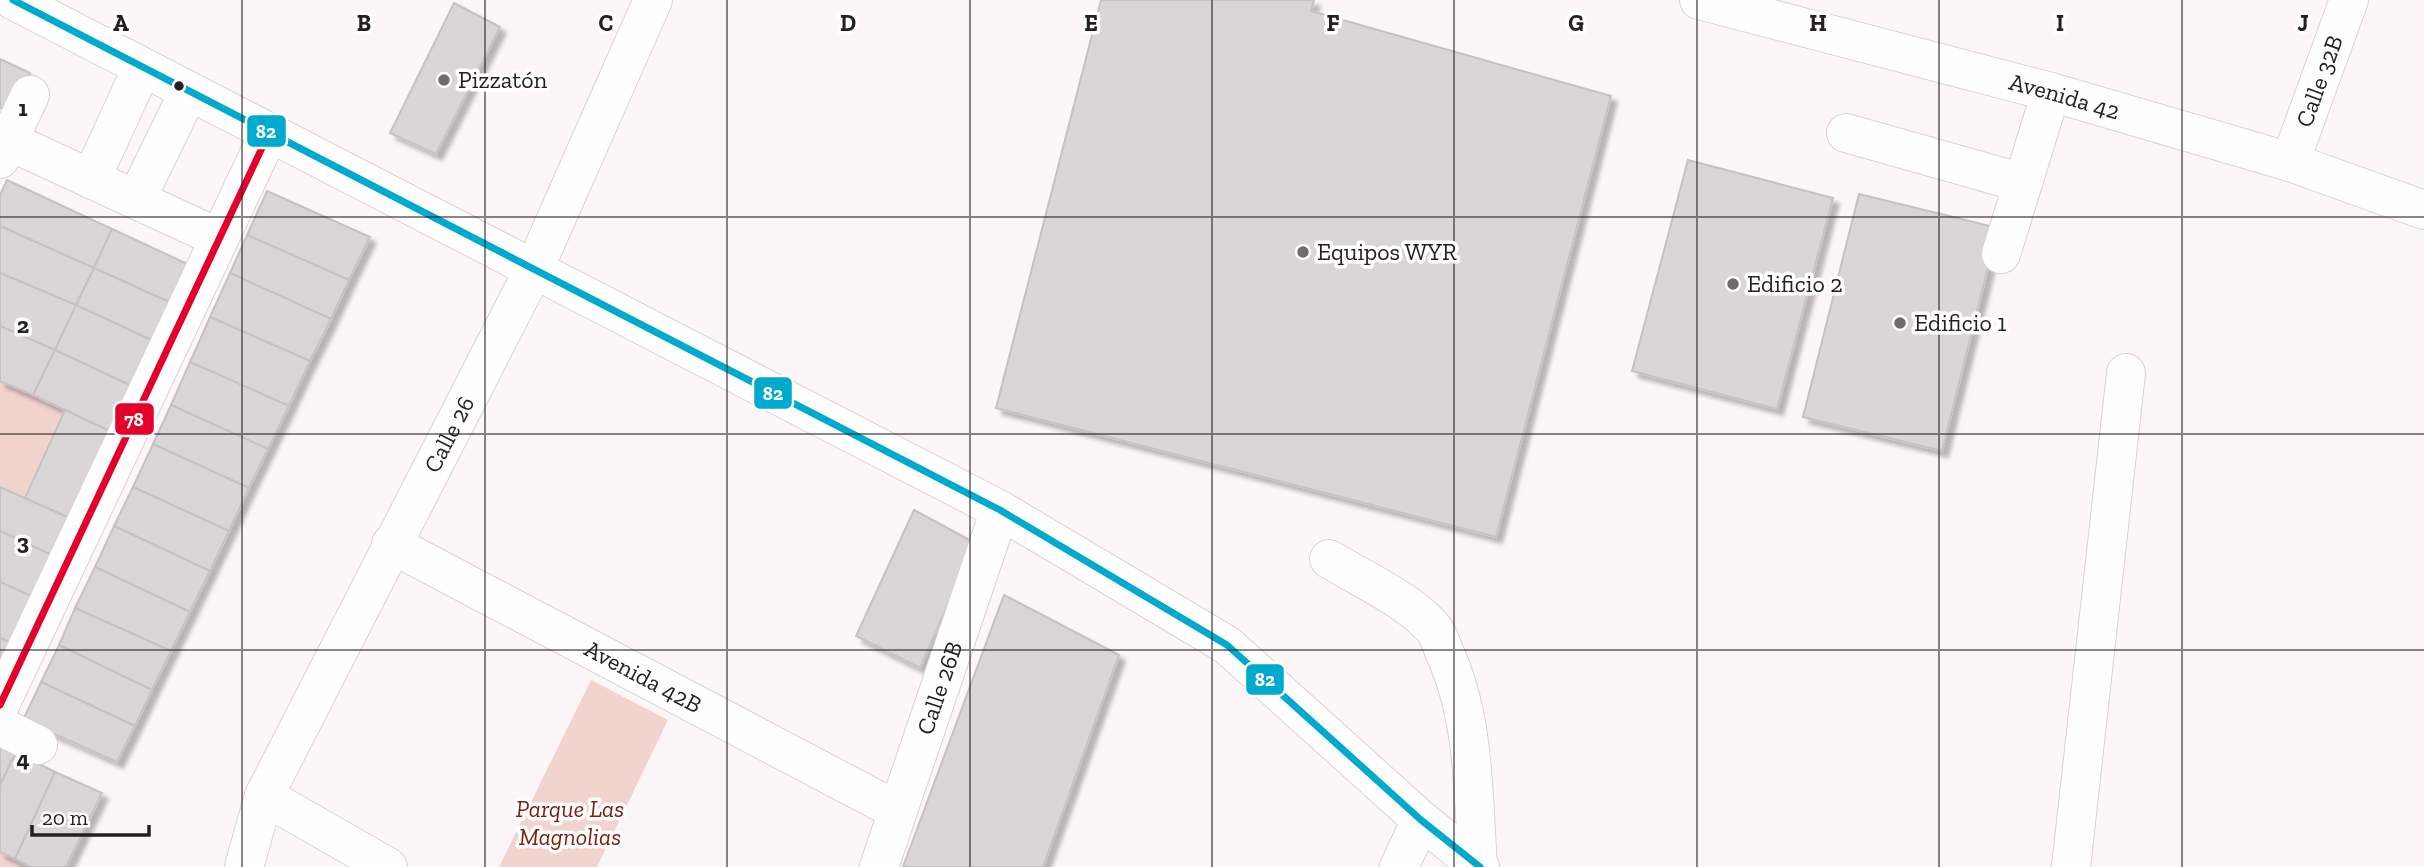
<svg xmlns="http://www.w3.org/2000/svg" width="2424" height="867" viewBox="0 0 2424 867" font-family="'Zilla Slab',serif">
	<defs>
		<filter id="shadow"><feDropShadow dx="6" dy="6" stdDeviation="2" flood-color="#0004"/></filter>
	</defs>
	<rect width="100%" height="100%" fill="#fcf6f8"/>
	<g fill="#f2d4cf">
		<path d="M0,381L65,410L25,498L0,487Z"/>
		<path d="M591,680L668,720L597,867H499Z"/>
		<path d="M0,852L31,867H0Z"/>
	</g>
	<g fill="#dad6d8" stroke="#c6c1c3" stroke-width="2" filter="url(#shadow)">
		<path d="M1101,0H1314L1311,11L1611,96L1496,537L996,408Z"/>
		<path d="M454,3L500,27L436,154L390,133Z"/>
		<path d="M0,59L30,73L11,113L0,108Z"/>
		<path d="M1688,160L1833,198L1777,409L1632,371Z"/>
		<path d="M7,180L112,229L94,268L0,226V195Z"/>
		<path d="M267,191L370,237L349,280L247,235Z"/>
		<path d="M1859,194L1998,228L1942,451L1803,417Z"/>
		<path d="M0,226L94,268L76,305L0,273Z"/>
		<path d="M112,229L196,268L178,306L94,268Z"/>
		<path d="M247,235L349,280L331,319L230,273Z"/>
		<path d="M94,268L178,306L160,344L76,305Z"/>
		<path d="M0,273L76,305L55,350L0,326Z"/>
		<path d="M230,273L331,319L310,361L210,317Z"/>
		<path d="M76,305L160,344L138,389L55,350Z"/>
		<path d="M210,317L310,361L289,406L190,362Z"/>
		<path d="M0,326L55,350L33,395L0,381Z"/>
		<path d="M55,350L138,389L116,434L33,395Z"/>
		<path d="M190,362L289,406L268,449L171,405Z"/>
		<path d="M171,405L268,449L249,488L153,444Z"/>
		<path d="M65,410L116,434L76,521L25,498Z"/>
		<path d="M153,444L249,488L229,531L133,487Z"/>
		<path d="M0,487L76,521L58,558L0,531Z"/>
		<path d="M133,487L229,531L210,571L114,526Z"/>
		<path d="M914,510L975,543L920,668L856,636Z"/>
		<path d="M114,526L210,571L190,612L95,567Z"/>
		<path d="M0,531L58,558L38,599L0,582Z"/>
		<path d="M95,567L190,612L171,651L75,608Z"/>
		<path d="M0,582L38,599L17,645L0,638Z"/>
		<path d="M1004,595L1119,655L1043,867H903Z"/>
		<path d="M75,608L171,651L152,690L59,645Z"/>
		<path d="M0,638L17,645L0,684Z"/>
		<path d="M59,645L152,690L135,726L41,682Z"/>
		<path d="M41,682L135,726L117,762L23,720Z"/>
		<path d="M0,745L16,752L0,785Z"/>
		<path d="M16,752L55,772L15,859L0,852V785Z"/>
		<path d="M55,772L102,793L66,867H31L15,859Z"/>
	</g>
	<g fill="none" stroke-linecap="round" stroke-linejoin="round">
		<g stroke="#d8d3d5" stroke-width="40">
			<g id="minor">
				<path d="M13,0L1000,510L1227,645L1421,820L1480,867"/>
				<path id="s1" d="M1699,0L2051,92L2290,162L2424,210"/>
				<path d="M1846,133L2023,183"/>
				<path d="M9,141L219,238"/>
				<path d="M0,159L30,95"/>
				<path id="s2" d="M2290,162L2349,0"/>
				<path d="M91,179L142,68"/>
				<path d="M136,200L189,91"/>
				<path d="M2001,254L2051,92"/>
				<path id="s3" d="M391,544L896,810"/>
				<path d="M1329,559C1362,579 1407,599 1432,627C1438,633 1441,643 1444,651C1475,718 1473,794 1478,866"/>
				<path d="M0,705L269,133"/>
				<path d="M0,726L38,745"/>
				<path d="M264,796L388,867"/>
				<path id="s4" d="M244,867L264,796L534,269L653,0"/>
				<path id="s5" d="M879,867L1000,510"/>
				<path d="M1399,867L1421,820"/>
				<path d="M2071,867L2126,373"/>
			</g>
		</g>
		<use href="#minor" stroke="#fffefe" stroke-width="38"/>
		<g stroke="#fff" stroke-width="12">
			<path id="bus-1" d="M13,0L1000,510L1227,645L1421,820L1480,867"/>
		</g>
		<g stroke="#fff" stroke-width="12">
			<path id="bus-2" d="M0,705L269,133"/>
		</g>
		<use href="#bus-1" stroke="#00a9ce" stroke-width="7"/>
		<use href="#bus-2" stroke="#e4002b" stroke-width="7"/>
	</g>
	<path fill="none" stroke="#242021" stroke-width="2" stroke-opacity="0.55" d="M242,0V867M485,0V867M727,0V867M970,0V867M1212,0V867M1454,0V867M1697,0V867M1939,0V867M2182,0V867M0,217H2424M0,434H2424M0,650H2424"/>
	<g fill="#706b6c" stroke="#fff" stroke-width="2.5">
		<circle cx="444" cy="80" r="7"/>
		<circle cx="1303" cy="252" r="7"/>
		<circle cx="1733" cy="284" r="7"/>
		<circle cx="1900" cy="323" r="7"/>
	</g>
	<circle fill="#242021" stroke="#fff" stroke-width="2.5" cx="179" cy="86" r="6"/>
	<g text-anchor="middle" stroke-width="7" stroke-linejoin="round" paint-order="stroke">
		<g font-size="24" fill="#242021" stroke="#fff" text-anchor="start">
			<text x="458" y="88">Pizzatón</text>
			<text x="1317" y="260">Equipos WYR</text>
			<text x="1747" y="292">Edificio 2</text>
			<text x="1914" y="331">Edificio 1</text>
		</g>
		<g font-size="24" fill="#242021" stroke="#fff">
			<text dy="8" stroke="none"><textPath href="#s2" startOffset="86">Calle 32B</textPath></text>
			<text dy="8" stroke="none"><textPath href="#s1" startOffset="378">Avenida 42</textPath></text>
			<text dy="8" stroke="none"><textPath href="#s4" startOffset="480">Calle 26</textPath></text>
			<text dy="8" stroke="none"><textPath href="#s3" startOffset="285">Avenida 42B</textPath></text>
			<text dy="8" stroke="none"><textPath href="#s5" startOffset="189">Calle 26B</textPath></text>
		</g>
		<g font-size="24" font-style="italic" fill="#7b1f0d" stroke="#fff">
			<text x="570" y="817">Parque Las<tspan x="570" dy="28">Magnolias</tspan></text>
		</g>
	</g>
	<g font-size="23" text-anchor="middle" font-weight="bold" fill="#242021" stroke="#fff" stroke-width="7" stroke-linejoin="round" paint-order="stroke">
		<text x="121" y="31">A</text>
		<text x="364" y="31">B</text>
		<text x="606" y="31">C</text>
		<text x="848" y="31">D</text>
		<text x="1091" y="31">E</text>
		<text x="1333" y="31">F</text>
		<text x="1576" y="31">G</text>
		<text x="1818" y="31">H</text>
		<text x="2060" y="31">I</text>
		<text x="2303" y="31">J</text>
		<text x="23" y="116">1</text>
		<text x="23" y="333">2</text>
		<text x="23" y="550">3</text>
		<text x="23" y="767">4</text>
	</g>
	<g stroke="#fff" stroke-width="2.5">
		<rect x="246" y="114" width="41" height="34" rx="7" fill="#00a9ce"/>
		<rect x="753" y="376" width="40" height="34" rx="7" fill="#00a9ce"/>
		<rect x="114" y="402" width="41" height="34" rx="7" fill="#e4002b"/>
		<rect x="1245" y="663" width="40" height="33" rx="7" fill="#00a9ce"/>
	</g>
	<g font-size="19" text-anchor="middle" font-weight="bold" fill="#fff">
		<text x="266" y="138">82</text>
		<text x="773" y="400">82</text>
		<text x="134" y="426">78</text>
		<text x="1265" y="686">82</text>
	</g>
	<path d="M32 825v10h117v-10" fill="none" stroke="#242021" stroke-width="3.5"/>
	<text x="42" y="825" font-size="21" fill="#242021" stroke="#ffffff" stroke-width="5" paint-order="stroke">20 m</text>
</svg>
